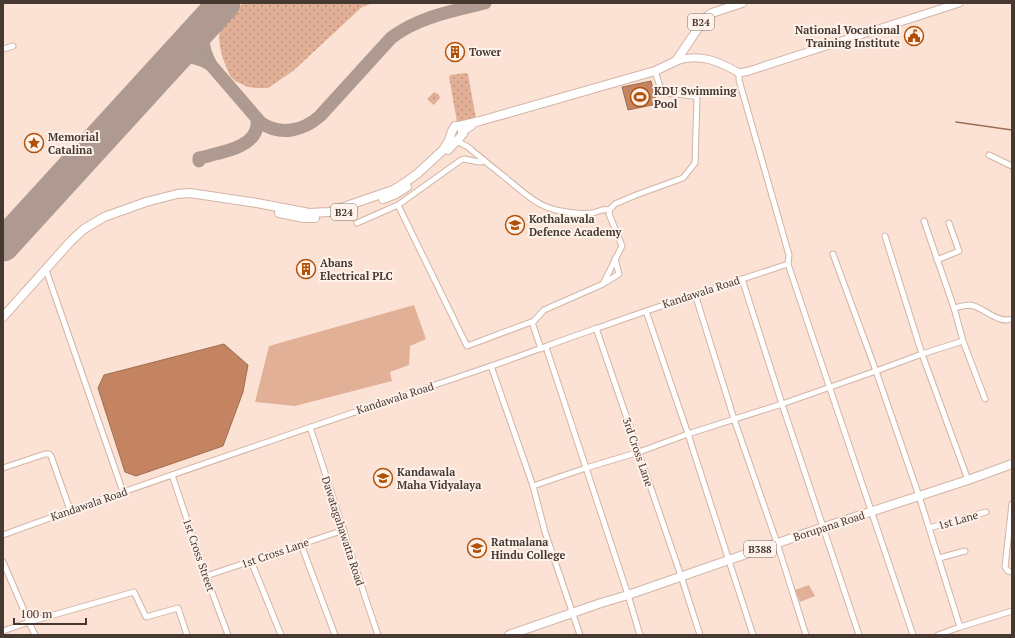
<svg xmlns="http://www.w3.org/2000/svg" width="1015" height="638" viewBox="0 0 1015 638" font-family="'PT Serif',serif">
	<defs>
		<pattern id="green-dots" width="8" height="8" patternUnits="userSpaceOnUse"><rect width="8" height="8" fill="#e2b096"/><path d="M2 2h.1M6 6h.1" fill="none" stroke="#b9907b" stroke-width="1.8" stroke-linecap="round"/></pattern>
	</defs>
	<rect width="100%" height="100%" fill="#fbe2d5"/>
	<g fill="url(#green-dots)">
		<path d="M243,3H373L362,7L293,71L268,88H256L248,87L235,81L230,76L223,59L220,47L219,37L220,28Z"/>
		<path d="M465,73L468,74L476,119L458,123L457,122L449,77L450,75Z"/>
		<path d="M434,92L439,95L440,98L434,105L427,99Z"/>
	</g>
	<g fill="#e2b096">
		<path d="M414,305L426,339L410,346L409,365L390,372L392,381L295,406L255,402L269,346Z"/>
		<path d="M809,585L815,596L800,602L795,590Z"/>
	</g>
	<g fill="#c48461" stroke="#9e6e53">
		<path d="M651,81L657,104L628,110L622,87Z"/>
		<path d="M224,344L248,365L243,392L223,446L136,476L125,472L98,388L104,375Z"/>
	</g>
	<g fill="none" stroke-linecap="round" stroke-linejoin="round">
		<path stroke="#9e6e53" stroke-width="1.5" d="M956,122L1012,130"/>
		<g stroke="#ae9a90" stroke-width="13">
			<path d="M211,65C200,44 201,35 213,15"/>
			<path d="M164,69C168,66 172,62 177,59C188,54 202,59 211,65L261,123C281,136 303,131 320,116L391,38C418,17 453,11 485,3"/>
			<path d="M199,161V158C203,157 207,157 211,155C229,151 260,144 257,120"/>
		</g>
		<path stroke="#ae9a90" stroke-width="33" d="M3,245L224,3"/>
		<g stroke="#d3b4a5" stroke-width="7">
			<g id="street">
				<path d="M3,49L13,46"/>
				<path d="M739,73V80L789,255L788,264C829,388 872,511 913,635"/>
				<path d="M457,141L468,147C480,157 493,168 506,178C523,192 539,208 561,211C570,213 582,214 592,213C598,212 603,208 609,210"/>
				<path d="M989,155L1012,166"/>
				<path d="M398,205L467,346L534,321L544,310L603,284L622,246L609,214L610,209L615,204L636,195L683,178L695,163L697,99L696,97L693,96L665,93L661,90L655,71"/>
				<path d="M924,221L954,308L963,341L985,399"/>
				<path d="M357,223L398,205L461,160L464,159L479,162H482L484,160"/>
				<path d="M885,236L922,354L968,480"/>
				<path d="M833,254L876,371L919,496L960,627"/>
				<path d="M937,260L959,251L949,223"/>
				<path d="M46,270L123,492"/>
				<path d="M742,279L782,404L859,635"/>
				<path d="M604,283L619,274L615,259"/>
				<path d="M695,294L734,419L777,543L806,635"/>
				<path d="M954,308C959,307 965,305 970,305C984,307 997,324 1012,319"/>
				<path d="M646,311L688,434L753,635"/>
				<path d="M532,322L541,349"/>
				<path d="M596,328L681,576L700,635"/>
				<path d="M546,347L628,595L640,635"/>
				<path d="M491,366L533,486L545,532L580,635"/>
				<path d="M310,427C333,496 354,566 378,635"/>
				<path d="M3,468L45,454H49L51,456L70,510"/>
				<path d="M172,475L206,576L228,635"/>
				<path d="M533,486L586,468L639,452L688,434L782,404L876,371L922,354L963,341"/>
				<path d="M1012,504L1005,567L1008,571L1012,572"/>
				<path d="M929,528L986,512"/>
				<path d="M3,535C164,476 326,422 488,367C525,355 561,340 598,328C661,305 725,285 788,264"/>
				<path d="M301,544L335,635"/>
				<path d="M939,558L965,551"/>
				<path d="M251,561L281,635"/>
				<path d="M3,562L29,622L134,592L146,617L178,608L187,635"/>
				<path d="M206,576L344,530"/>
				<path d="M3,631L29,622L35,635"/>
				<path d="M938,635L960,627L1012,611"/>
			</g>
		</g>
		<g stroke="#d3b4a5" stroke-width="9">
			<path id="secondary" d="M676,61C699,53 719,61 739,73L749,71L959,3"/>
		</g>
		<g stroke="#d3b4a5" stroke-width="10">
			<g id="primary">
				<path d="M448,150C453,144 458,140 463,134L462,132L472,125"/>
				<path d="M383,199L396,194L407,187"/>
				<path d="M279,213L304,218H315"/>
				<path d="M3,317L71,241L84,229L104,217L146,202L177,194L190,193L257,203L309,213L329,212L393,190L403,184L417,174L443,150L449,140L452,131L455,126H459L480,121L655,71L676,61L705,18L712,13L742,3"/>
				<path d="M509,635L601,603L628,595L824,527L968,480L1012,464"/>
			</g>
		</g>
		<use href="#street" stroke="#fff" stroke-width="5"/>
		<use href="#secondary" stroke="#fff" stroke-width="7"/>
		<use href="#primary" stroke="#fff" stroke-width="8"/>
	</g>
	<defs>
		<g id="civic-ring" transform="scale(1)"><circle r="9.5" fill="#fff2eb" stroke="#b15108" stroke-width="1.5"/><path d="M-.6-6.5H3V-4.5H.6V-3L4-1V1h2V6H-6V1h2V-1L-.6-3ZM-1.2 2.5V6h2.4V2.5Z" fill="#b15108"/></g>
		<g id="building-ring" transform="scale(1)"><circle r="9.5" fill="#fff2eb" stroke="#b15108" stroke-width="1.5"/><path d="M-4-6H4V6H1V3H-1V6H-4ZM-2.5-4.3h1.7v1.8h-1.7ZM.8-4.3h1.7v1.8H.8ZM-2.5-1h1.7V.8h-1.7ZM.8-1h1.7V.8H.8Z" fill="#b15108"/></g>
		<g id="stadium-ring" transform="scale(1)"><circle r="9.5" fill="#fff2eb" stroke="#b15108" stroke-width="1.5"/><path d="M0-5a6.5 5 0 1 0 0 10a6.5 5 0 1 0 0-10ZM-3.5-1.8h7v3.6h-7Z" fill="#b15108"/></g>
		<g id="sight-ring" transform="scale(1)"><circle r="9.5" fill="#fff2eb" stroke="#b15108" stroke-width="1.5"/><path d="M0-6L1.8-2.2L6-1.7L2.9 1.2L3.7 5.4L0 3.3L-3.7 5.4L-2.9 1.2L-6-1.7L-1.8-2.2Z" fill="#b15108"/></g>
		<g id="university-ring" transform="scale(1)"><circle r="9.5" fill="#fff2eb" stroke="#b15108" stroke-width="1.5"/><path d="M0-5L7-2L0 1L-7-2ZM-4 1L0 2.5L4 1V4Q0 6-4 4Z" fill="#b15108"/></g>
		<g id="school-ring" transform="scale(1)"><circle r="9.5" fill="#fff2eb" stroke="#b15108" stroke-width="1.5"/><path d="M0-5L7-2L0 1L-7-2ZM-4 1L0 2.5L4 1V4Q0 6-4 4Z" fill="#b15108"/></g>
	</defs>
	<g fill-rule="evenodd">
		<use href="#civic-ring" x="914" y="36"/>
		<use href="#building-ring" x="455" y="52"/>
		<use href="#stadium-ring" x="640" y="97"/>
		<use href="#sight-ring" x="34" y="143"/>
		<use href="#university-ring" x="515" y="225"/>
		<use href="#building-ring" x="306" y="269"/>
		<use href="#school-ring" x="383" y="478"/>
		<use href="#school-ring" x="477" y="548"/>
	</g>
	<g text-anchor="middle" stroke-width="4" stroke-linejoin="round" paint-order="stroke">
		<g fill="#fff2eb" stroke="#7d706a" stroke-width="1">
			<rect x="688" y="14" width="26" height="16" rx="3"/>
			<rect x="331" y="204" width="26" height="16" rx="3"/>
			<rect x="744" y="541" width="32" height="16" rx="3"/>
		</g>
		<g font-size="10" font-weight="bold" fill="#453932">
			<text x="701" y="26">B24</text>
			<text x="344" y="216">B24</text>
			<text x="760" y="553">B388</text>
		</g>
		<g font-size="11" font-weight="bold" fill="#453932" stroke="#fff2eb" text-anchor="start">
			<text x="900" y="34" text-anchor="end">National Vocational<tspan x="900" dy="13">Training Institute</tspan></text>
			<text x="469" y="56">Tower</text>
			<text x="654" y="95">KDU Swimming<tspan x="654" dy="13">Pool</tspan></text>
			<text x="48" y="141">Memorial<tspan x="48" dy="13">Catalina</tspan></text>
			<text x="529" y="223">Kothalawala<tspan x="529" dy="13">Defence Academy</tspan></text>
			<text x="320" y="267">Abans<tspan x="320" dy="13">Electrical PLC</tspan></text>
			<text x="397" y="476">Kandawala<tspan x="397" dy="13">Maha Vidyalaya</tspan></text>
			<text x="491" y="546">Ratmalana<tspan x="491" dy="13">Hindu College</tspan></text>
		</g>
		<g font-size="11" fill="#453932" stroke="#fff2eb">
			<text transform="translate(701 292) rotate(-18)" y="4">Kandawala Road</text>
			<text transform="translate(395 398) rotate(-18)" y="4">Kandawala Road</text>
			<text transform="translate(638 452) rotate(71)" y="4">3rd Cross Lane</text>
			<text transform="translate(89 504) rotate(-19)" y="4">Kandawala Road</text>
			<text transform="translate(958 520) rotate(-16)" y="4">1st Lane</text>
			<text transform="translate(829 526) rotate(-18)" y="4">Borupana Road</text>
			<text transform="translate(343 531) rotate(72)" y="4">Dawatagahawatta Road</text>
			<text transform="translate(275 553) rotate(-19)" y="4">1st Cross Lane</text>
			<text transform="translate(199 555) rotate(71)" y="4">1st Cross Street</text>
		</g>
	</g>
	<rect width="1015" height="638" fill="none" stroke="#453932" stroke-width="8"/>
	<path d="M14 618v6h72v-6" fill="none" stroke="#453932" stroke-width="2"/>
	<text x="20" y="618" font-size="12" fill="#453932" stroke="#fff2eb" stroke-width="3" paint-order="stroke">100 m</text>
</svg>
